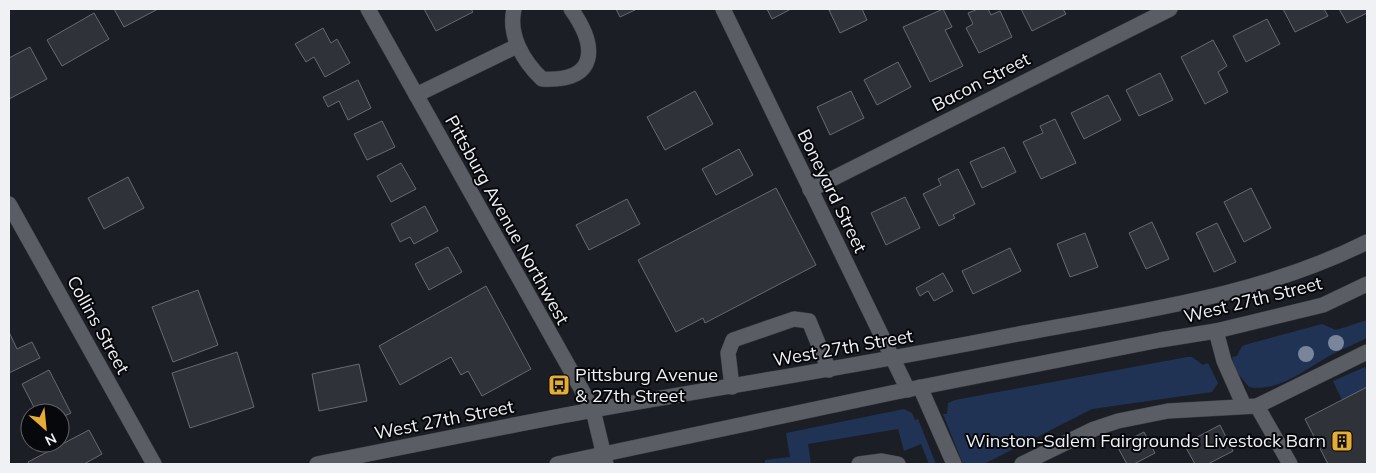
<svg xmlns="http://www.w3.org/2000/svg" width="1376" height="473" viewBox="0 0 1376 473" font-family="Mulish,sans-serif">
	<rect width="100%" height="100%" fill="#1b1e24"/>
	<g fill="#203355">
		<path d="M1367,320V338C1357,343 1345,348 1335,353C1309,366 1280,393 1249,387L1235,370L1232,357L1237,356L1242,346L1248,344L1322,324L1336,330Z"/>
		<path d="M1187,357H1192L1203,365L1208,363L1218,383L1212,392L1092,409L984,464H963L943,414H947L948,403L955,400Z"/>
		<path d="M1365,367L1367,371V387L1342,400L1333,381Z"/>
		<path d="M904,409L912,413L915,420L918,419L936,464H929L921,444L904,451L898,429L808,444L811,464H765V460L790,457L786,433Z"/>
	</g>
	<g fill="#2f3238" stroke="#676a71">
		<path d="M114,9H158L124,27Z"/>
		<path d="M424,9H471L473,12L436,31Z"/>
		<path d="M616,9H637L620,17Z"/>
		<path d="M767,9H791L772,19Z"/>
		<path d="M833,9H862L867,20L840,33L829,10Z"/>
		<path d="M943,9L952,27L945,30L963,66L930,82L903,27Z"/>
		<path d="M978,9H988L991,15L1000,11L1012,37L979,53L966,28L973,24L968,13Z"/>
		<path d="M1021,9H1063L1066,14L1032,31Z"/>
		<path d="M1283,9H1324L1328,16L1295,32Z"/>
		<path d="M1339,9H1367V13L1347,23Z"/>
		<path d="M94,13L109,39L62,66L47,40Z"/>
		<path d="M1267,19L1280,44L1246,62L1233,36Z"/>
		<path d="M323,28L331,43L337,39L350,63L325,77L314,57L306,62L295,44Z"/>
		<path d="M1213,40L1227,66L1218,72L1228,92L1205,104L1181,57Z"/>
		<path d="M30,47L47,79L9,99V58Z"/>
		<path d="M898,62L911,87L877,105L864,80Z"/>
		<path d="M1160,73L1173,100L1139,116L1126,90Z"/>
		<path d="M358,80L371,108L348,120L339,101L328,107L323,97Z"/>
		<path d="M695,91L713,124L665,150L647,117Z"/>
		<path d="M851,91L864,118L830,135L817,107Z"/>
		<path d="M1108,95L1121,120L1084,139L1071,113Z"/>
		<path d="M1055,119L1076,163L1041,179L1023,142L1043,133L1040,126Z"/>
		<path d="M382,121L395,147L367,160L354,134Z"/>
		<path d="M1004,147L1016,172L982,188L970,162Z"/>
		<path d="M739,149L753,175L716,195L702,169Z"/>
		<path d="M401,163L416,189L391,202L377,176Z"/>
		<path d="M958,169L975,204L953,215L955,218L939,226L923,194L941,185L938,179Z"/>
		<path d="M128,177L144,208L104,229L88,198Z"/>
		<path d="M776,188L816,265L705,323L703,318L676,332L638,260Z"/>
		<path d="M1251,188L1271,228L1244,242L1224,202Z"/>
		<path d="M905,197L920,228L886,245L871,213Z"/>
		<path d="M627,199L640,224L589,250L576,225Z"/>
		<path d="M425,206L438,231L414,244L410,237L400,242L391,224Z"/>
		<path d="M1152,222L1169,259L1146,269L1129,233Z"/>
		<path d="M1217,223L1236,262L1214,272L1196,233Z"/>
		<path d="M1085,233L1098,267L1070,277L1057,244Z"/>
		<path d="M448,247L462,272L429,290L415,264Z"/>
		<path d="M1010,248L1021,271L973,294L962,271Z"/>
		<path d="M943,273L953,291L934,301L928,291L920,296L916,288Z"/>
		<path d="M486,286L531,369L482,396L468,371L461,375L451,357L400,385L379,346Z"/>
		<path d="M198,290L218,345L173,362L152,307Z"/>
		<path d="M9,332L17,349L32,342L40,358L9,373Z"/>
		<path d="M237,352L254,407L190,428L172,373Z"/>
		<path d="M359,364L367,401L319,411L312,374Z"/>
		<path d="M49,370L71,413L60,418V413H37L22,384Z"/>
		<path d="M1367,387V464H1328L1305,419Z"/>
		<path d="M1220,425L1233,451L1208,464H1195L1184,444Z"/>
		<path d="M89,430L102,454L84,464H29L28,462Z"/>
		<path d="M1144,432L1155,453L1134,464H1127L1117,446Z"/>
	</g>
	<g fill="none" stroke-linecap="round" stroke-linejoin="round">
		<g stroke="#393b40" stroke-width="16">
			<g id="minor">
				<path d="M368,9L593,410L606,464"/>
				<path d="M514,9C508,35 523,61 542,79C598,82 598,47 571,9"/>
				<path d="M723,9L908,390"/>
				<path d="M416,95L517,46"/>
				<path d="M810,190L1170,9"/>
				<path d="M9,204L154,464"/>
				<path d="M1216,331L1224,361L1244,406"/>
				<path d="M732,387L728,353L733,340L794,319L809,321L829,370"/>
				<path d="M920,387L954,464"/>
				<path d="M1257,406L1290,464"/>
				<path d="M317,464C409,446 501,427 593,410C733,385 874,363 1013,335C1132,312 1258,297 1367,242"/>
				<path d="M557,464L891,393L1160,340L1216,331L1323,305L1367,284"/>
				<path d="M859,464L882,461L898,464"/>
				<path d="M1022,464L1094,429L1118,421L1168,411L1257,406L1367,352"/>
			</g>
		</g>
		<use href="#minor" stroke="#5a5d64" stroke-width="15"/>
	</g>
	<g fill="#78859a">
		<circle cx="1336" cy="343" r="8"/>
		<circle cx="1306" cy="354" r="8"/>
	</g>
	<defs>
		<g id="bus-square" transform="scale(1.125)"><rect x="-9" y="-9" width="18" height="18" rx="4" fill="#e5ad36" stroke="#07080b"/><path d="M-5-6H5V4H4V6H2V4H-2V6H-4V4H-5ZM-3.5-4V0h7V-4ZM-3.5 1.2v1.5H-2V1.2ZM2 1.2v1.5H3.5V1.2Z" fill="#111"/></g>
		<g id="building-square" transform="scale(1.125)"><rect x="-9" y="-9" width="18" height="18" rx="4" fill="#e5ad36" stroke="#07080b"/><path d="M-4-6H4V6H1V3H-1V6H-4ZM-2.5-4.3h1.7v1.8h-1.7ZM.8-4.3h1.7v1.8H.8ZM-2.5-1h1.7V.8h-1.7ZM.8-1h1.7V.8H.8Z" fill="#111"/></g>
	</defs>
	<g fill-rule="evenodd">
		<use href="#bus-square" x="559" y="385"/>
		<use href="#building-square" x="1342" y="441"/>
	</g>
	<g text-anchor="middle" stroke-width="4" stroke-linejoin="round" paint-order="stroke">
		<g font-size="18" fill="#eff1f5" stroke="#07080b">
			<text transform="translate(981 82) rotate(-27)" y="6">Bacon Street</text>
			<text transform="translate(832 191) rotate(64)" y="6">Boneyard Street</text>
			<text transform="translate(507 220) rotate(61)" y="6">Pittsburg Avenue Northwest</text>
			<text transform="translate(1253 300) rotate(-14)" y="6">West 27th Street</text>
			<text transform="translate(98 325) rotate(61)" y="6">Collins Street</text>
			<text transform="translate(843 348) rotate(-10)" y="6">West 27th Street</text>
			<text transform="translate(444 420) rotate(-11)" y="6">West 27th Street</text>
		</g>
		<g font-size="18" fill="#eff1f5" stroke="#07080b" text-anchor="start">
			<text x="575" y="381">Pittsburg Avenue<tspan x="575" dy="21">&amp; 27th Street</tspan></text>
			<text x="1326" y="447" text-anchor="end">Winston-Salem Fairgrounds Livestock Barn</text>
		</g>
	</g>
	<rect width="1376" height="473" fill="none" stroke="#eff1f5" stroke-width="20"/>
	<g transform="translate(45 428) rotate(153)"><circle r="24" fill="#07080b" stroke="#646569"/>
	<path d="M0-4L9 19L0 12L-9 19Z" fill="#e5ad36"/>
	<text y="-8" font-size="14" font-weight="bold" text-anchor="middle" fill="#eff1f5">N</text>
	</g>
</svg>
